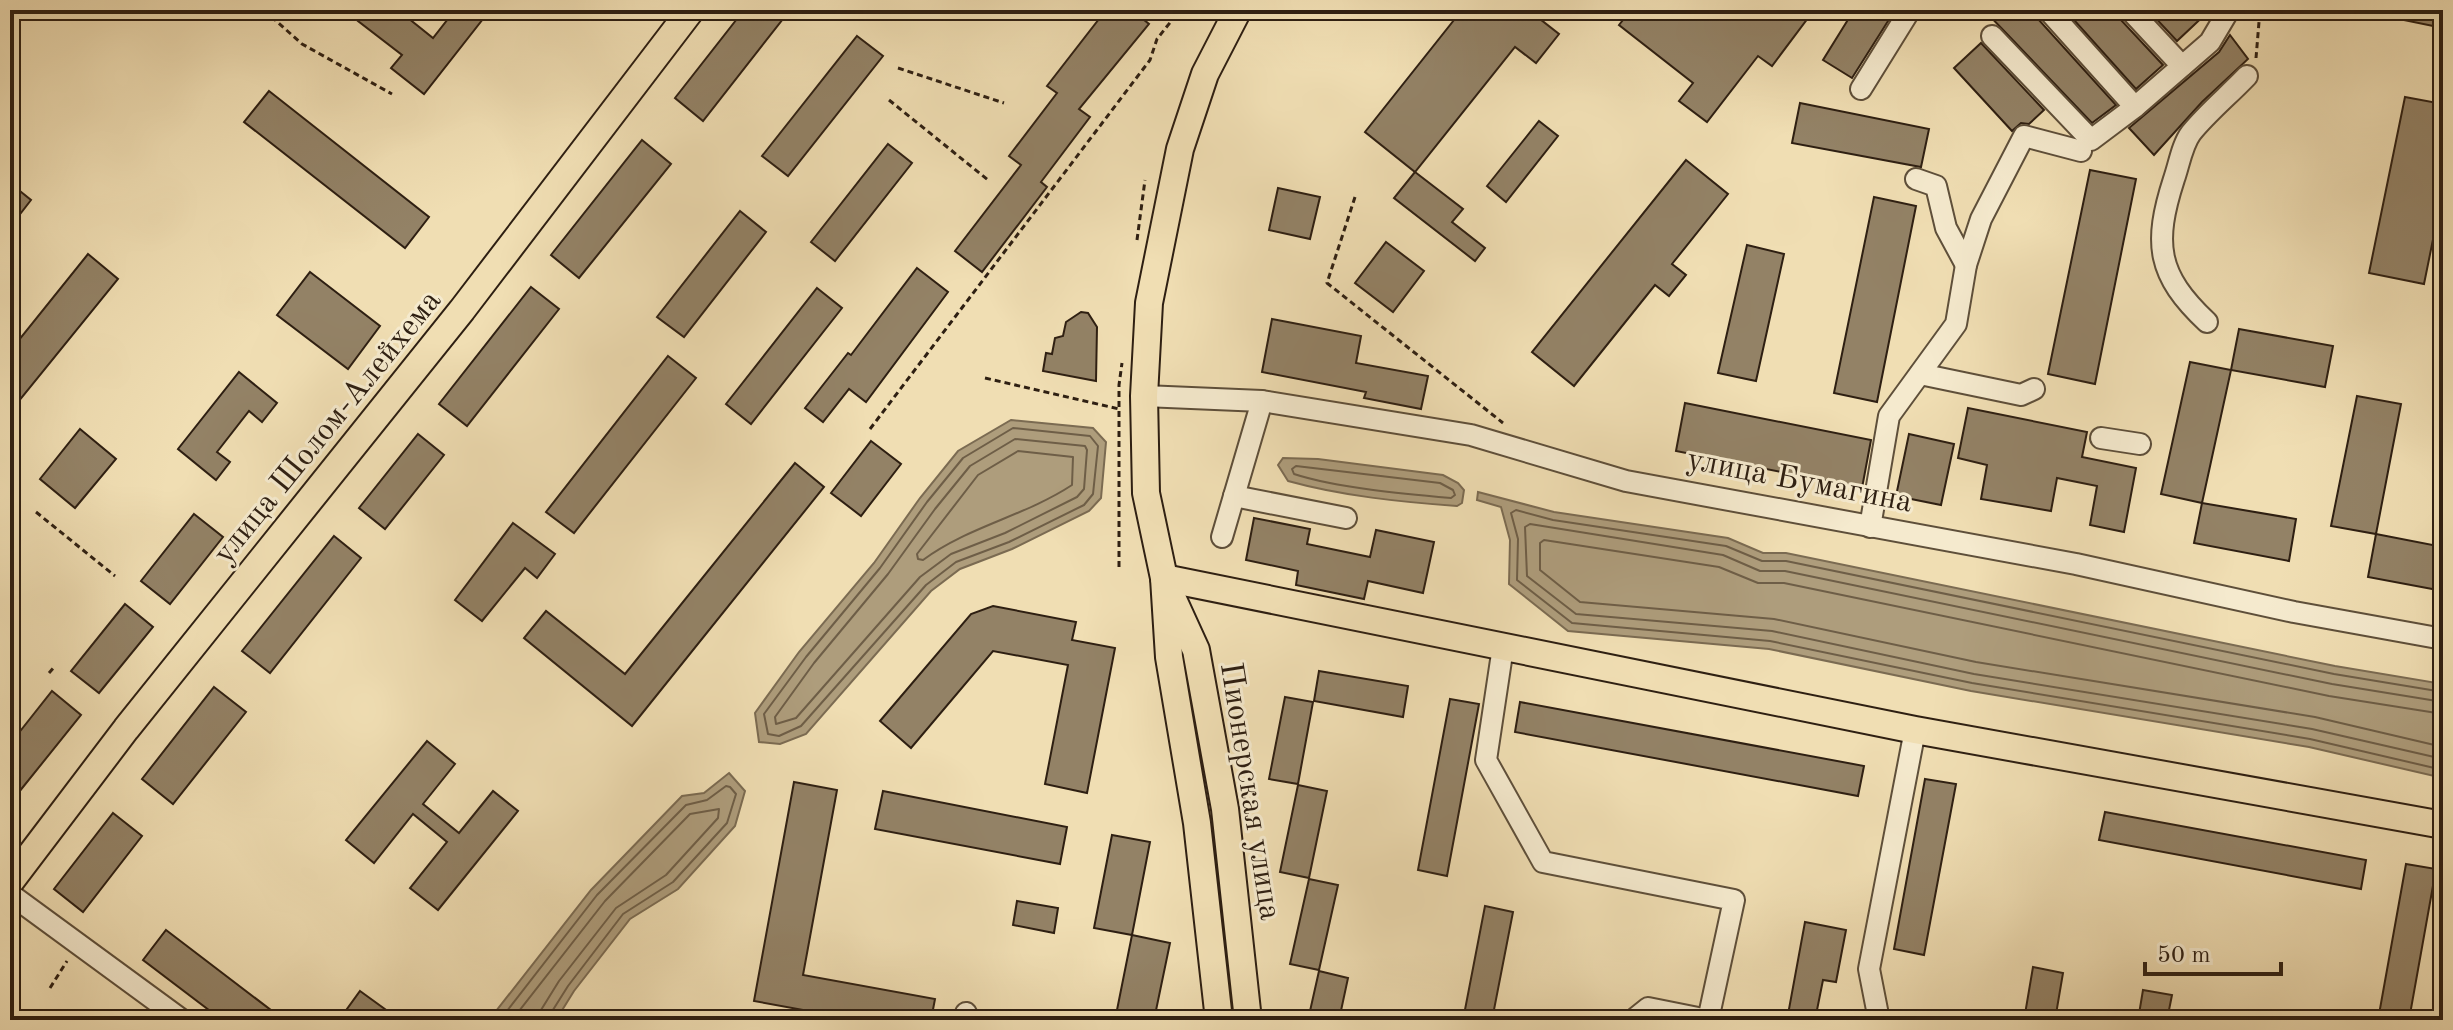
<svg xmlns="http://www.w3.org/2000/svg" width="2453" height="1030" viewBox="0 0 2453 1030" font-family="'Old Standard TT',serif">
	<rect width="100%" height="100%" fill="#f0deb3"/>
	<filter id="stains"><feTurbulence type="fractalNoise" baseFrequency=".0025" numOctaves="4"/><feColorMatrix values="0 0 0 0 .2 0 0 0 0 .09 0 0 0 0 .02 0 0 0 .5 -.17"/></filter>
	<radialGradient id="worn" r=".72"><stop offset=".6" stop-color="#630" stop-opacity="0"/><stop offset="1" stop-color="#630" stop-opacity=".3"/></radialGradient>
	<g fill="#ae9d7c" stroke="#7b6b52" stroke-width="2">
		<path d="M1011,420L1093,428L1106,442L1101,498L1089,511L1012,549L960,569L931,591L806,734L780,744L759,742L755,713L799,652L874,563L920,498L958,451Z"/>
		<path d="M1283,458L1318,459L1443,475L1458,483L1464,490L1462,503L1457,506C1401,502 1342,496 1288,481L1278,465Z"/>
		<path d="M1478,492L1554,512L1728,538L1763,553H1786L2335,666L2443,684V778L2309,747L1971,691L1769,649L1568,631L1509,584L1510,540L1501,507L1477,500Z"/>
		<path d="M729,773L745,791L735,826L678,889L630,919L574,991L556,1020H489L591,890L682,796L704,793Z"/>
	</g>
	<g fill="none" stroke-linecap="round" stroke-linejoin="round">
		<g stroke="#6e5e47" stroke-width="2">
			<path d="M1013,428L1090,436L1098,446L1093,494L1084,505L1009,542L956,562L926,585L801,726L779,736L768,734L764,714L806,657L880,568L927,502L963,458Z"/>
			<path d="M1015,439L1085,446L1087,450L1084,489L1077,497L1005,533L951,554L920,577L796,718L776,724L775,717L814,663L888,574L935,509L970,466Z"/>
			<path d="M1018,451L1073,457L1072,485C1025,516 967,527 923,560L918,559L917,554L978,475Z"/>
			<path d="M1296,466L1440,483L1453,490L1455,495L1451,498C1405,494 1337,488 1294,474L1292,469Z"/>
			<path d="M2443,692L2334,674L1786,561H1762L1726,546L1553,520L1516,510L1511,513L1518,539L1517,580L1572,623L1770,641L1972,683L2310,739L2443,770"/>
			<path d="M2443,702L2332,684L1785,571H1760L1723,555L1530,524L1525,527L1527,576L1576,614L1772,631L1974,674L2312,729L2443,759"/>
			<path d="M2443,714L2329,696L1784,583H1758L1719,567L1544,540L1540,543V570L1580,602L1774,619L1976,662L2315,717L2443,747"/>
			<path d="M500,1020L597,895L686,805L707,800L726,786L730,787L736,794L727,823L673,882L623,914L568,986L551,1013L549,1020"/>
			<path d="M512,1020L605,901L690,814L719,809L718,818L666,875L616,908L559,981L541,1010L539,1020"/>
		</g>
	</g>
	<g fill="#938266" stroke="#2e1f12" stroke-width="2">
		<path d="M367,10H398L433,38L455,10H490L424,94L391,68L402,55L358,21Z"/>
		<path d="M744,10H790L703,121L675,98Z"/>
		<path d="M1106,10H1150L1143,19L1149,24L1079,109L1090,117L1041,182L1047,187L982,272L955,251L1021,165L1009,156L1057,93L1047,86Z"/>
		<path d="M1462,10H1548L1540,19L1559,34L1536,63L1515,47L1415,172L1365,132Z"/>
		<path d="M1631,10H1814L1772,66L1758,56L1707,122L1679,101L1693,83L1619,25Z"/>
		<path d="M1854,10H1895L1852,78L1823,60Z"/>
		<path d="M1984,10H2035L2038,19L2116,105L2092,123Z"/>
		<path d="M2065,10H2117L2120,19L2163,65L2136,89Z"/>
		<path d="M2148,10H2210L2177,41Z"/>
		<path d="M2390,10H2443V28L2389,17Z"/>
		<path d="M2230,35L2248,59L2202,102L2154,155L2129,128L2219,52Z"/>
		<path d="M857,36L883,56L788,176L762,156Z"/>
		<path d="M1981,43L2044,110L2029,124L2021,123L2012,131L1954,68Z"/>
		<path d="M269,91L429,217L405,248L244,122Z"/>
		<path d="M2405,97L2443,104V190L2424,284L2369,273Z"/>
		<path d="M1800,103L1929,129L1921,167L1792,143Z"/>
		<path d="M1539,121L1558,136L1506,202L1487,186Z"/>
		<path d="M642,140L671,164L579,278L551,255Z"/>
		<path d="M888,144L912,163L835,261L811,242Z"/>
		<path d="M1686,160L1728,194L1672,264L1686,275L1669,296L1655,285L1574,386L1532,352Z"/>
		<path d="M2090,170L2136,179L2095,384L2048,374Z"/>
		<path d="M1415,172L1463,209L1452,222L1485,248L1475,261L1394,198Z"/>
		<path d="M10,183L31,200L10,227Z"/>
		<path d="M1278,188L1320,197L1310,239L1269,230Z"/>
		<path d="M1874,197L1916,206L1877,402L1834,393Z"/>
		<path d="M740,211L766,232L684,337L657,317Z"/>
		<path d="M1386,242L1424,271L1393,312L1355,283Z"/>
		<path d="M1747,245L1784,254L1756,381L1718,373Z"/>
		<path d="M88,254L118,279L10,412V351Z"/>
		<path d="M917,268L948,292L866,402L849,389L823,422L805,408L848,353L851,355Z"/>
		<path d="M310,272L380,326L348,369L277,315Z"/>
		<path d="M531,287L559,309L467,426L439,404Z"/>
		<path d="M817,288L842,308L751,424L726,404Z"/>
		<path d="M1081,312L1088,313L1097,327L1096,381L1043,371L1046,353L1052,354L1055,338L1063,336L1066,322Z"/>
		<path d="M1272,319L1361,336L1356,363L1428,376L1421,409L1364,398L1366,392L1262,372Z"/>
		<path d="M2239,329L2333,346L2325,387L2231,370Z"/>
		<path d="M668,356L696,378L574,533L546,512Z"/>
		<path d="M2190,362L2231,370L2202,503L2161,494Z"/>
		<path d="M239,372L277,403L262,422L249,411L217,452L230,462L216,480L178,449Z"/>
		<path d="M2357,396L2401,404L2376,534L2331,526Z"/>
		<path d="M1685,403L1871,440L1862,488L1676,451Z"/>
		<path d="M1968,408L2087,432L2082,457L2136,468L2124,532L2090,525L2097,486L2057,478L2051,511L1981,499L1987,465L1958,458Z"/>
		<path d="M80,429L116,459L75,508L40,479Z"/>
		<path d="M418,434L444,455L385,529L359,508Z"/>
		<path d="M1909,434L1954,444L1941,505L1896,496Z"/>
		<path d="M871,441L901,464L861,516L831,493Z"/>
		<path d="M795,463L824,487L632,726L524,638L546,611L625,674Z"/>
		<path d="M2202,503L2296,519L2289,561L2194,543Z"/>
		<path d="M194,514L223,537L170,604L141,581Z"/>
		<path d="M1254,518L1310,529L1307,544L1370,557L1376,530L1434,542L1423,593L1368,581L1364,599L1296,585L1298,571L1246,560Z"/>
		<path d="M513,523L555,554L537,578L525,568L482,621L455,600Z"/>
		<path d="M2376,534L2443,547V591L2368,577Z"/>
		<path d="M334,536L361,558L270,673L242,651Z"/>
		<path d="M125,604L153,627L99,693L71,671Z"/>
		<path d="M993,606L1076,622L1072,640L1115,648L1087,793L1045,784L1068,665L993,651L911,748L880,721L971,614Z"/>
		<path d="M1319,671L1408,686L1403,717L1314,701Z"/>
		<path d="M214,687L246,712L173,804L142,779Z"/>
		<path d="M52,691L81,715L19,792L10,785V744Z"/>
		<path d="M1285,697L1313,702L1298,784L1269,779Z"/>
		<path d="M1450,699L1479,704L1447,876L1418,870Z"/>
		<path d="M1520,702L1864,766L1858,796L1515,732Z"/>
		<path d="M427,741L455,764L423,804L459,833L493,791L518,811L438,910L410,888L447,842L413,814L374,863L346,840Z"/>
		<path d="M1925,779L1956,784L1924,955L1894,949Z"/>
		<path d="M794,782L837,790L803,975L935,999L931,1020H858L754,1001Z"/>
		<path d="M1298,785L1327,791L1309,878L1280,872Z"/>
		<path d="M883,791L1067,827L1060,864L875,829Z"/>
		<path d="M2105,812L2366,860L2361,889L2099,840Z"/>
		<path d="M113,813L142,836L83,912L54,889Z"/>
		<path d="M1112,835L1150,842L1132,935L1094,928Z"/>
		<path d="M2406,864L2436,869L2409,1020H2378Z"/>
		<path d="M1309,879L1338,885L1319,970L1290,964Z"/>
		<path d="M1017,901L1058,908L1054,933L1013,925Z"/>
		<path d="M1485,906L1513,912L1492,1020H1463Z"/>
		<path d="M1805,922L1846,930L1836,982L1823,980L1815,1020H1787Z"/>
		<path d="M166,930L284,1020H222L143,960Z"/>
		<path d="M1132,935L1170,943L1154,1020H1115Z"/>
		<path d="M2033,967L2063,973L2055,1020H2024Z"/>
		<path d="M1319,971L1348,978L1339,1020H1308Z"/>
		<path d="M2143,990L2172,995L2167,1020H2138Z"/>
		<path d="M360,991L400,1020H339Z"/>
	</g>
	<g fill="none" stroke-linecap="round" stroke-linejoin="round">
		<g stroke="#5e4f3a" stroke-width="24">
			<g id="minor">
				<path d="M2048,10L2135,107L2210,42L2229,10"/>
				<path d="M2130,10L2182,66"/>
				<path d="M1992,36L2091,140L2135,107"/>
				<path d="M1861,89L1910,10"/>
				<path d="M1916,179L1936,186L1946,228L1966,265"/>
				<path d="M2207,322C2157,275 2153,244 2174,179C2179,165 2182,145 2191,133C2207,113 2229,95 2247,76"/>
				<path d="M1920,374L2021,395L2034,389"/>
				<path d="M1144,396L1262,401L1471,435L1626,481L2076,564L2294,612L2443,639"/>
				<path d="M2101,438L2140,444"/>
				<path d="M1234,496L1346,518"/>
				<path d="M1870,527L1889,416L1956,324L1966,265L1981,219L2024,136L2081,151"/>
				<path d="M1222,537L1262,401"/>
				<path d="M1503,647L1486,760L1543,862L1734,900L1708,1020"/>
				<path d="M10,894L182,1020"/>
				<path d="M965,1020L966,1013"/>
				<path d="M1633,1020L1648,1008L1708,1020"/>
				<path d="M1879,1020L1869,969L1915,730"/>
			</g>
		</g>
		<g stroke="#2e1f12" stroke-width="30">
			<g id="major">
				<path d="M1164,578L1915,730L2443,825"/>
				<path d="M1170,593L1196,650L1225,809L1248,1020"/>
				<path d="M10,882L126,729L462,310L691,10"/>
				<path d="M1219,1020L1197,823L1169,657L1164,578L1146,493L1144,396L1149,303L1180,149L1205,74L1238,10"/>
			</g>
		</g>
		<g stroke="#2e1f12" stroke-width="3" stroke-dasharray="6 4" stroke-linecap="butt">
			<path d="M264,10L302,44L392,94"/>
			<path d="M2256,58L2260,10"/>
			<path d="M898,68L1004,103"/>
			<path d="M889,100L988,180"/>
			<path d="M1355,197L1327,283L1503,423"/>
			<path d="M1137,240L1145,180"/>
			<path d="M985,378L1119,409"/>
			<path d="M870,429L1150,60L1157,39L1180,10"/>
			<path d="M36,512L115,576"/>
			<path d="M1119,567V385L1122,363"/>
			<path d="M49,673L55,666"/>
			<path d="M50,988L67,961"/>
		</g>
		<use href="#minor" stroke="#f5eace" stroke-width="20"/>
		<use href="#major" stroke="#f0deb3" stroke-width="26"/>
	</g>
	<g text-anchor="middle" stroke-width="6" stroke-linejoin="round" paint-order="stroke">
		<g font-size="32" fill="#2e1f12" stroke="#f5eace">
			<text transform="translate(326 426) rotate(-51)" y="11">улица Шолом-Алейхема</text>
			<text transform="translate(1800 479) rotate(11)" y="11">улица Бумагина</text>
			<text transform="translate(1252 791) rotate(81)" y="11">Пионерская улица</text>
		</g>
	</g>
	<rect width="2453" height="1030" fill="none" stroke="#f0deb3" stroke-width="40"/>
	<rect x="12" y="12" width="2429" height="1006" fill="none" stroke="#2e1f12" stroke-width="4"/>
	<rect x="20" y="20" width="2413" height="990" fill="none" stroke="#2e1f12" stroke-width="2"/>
	<path d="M2145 962v12h136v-12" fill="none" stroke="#2e1f12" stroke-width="4"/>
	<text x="2157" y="962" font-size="24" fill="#2e1f12" stroke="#f5eace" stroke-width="6" paint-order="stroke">50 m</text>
	<rect width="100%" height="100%" filter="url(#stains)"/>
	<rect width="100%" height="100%" fill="url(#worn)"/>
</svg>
